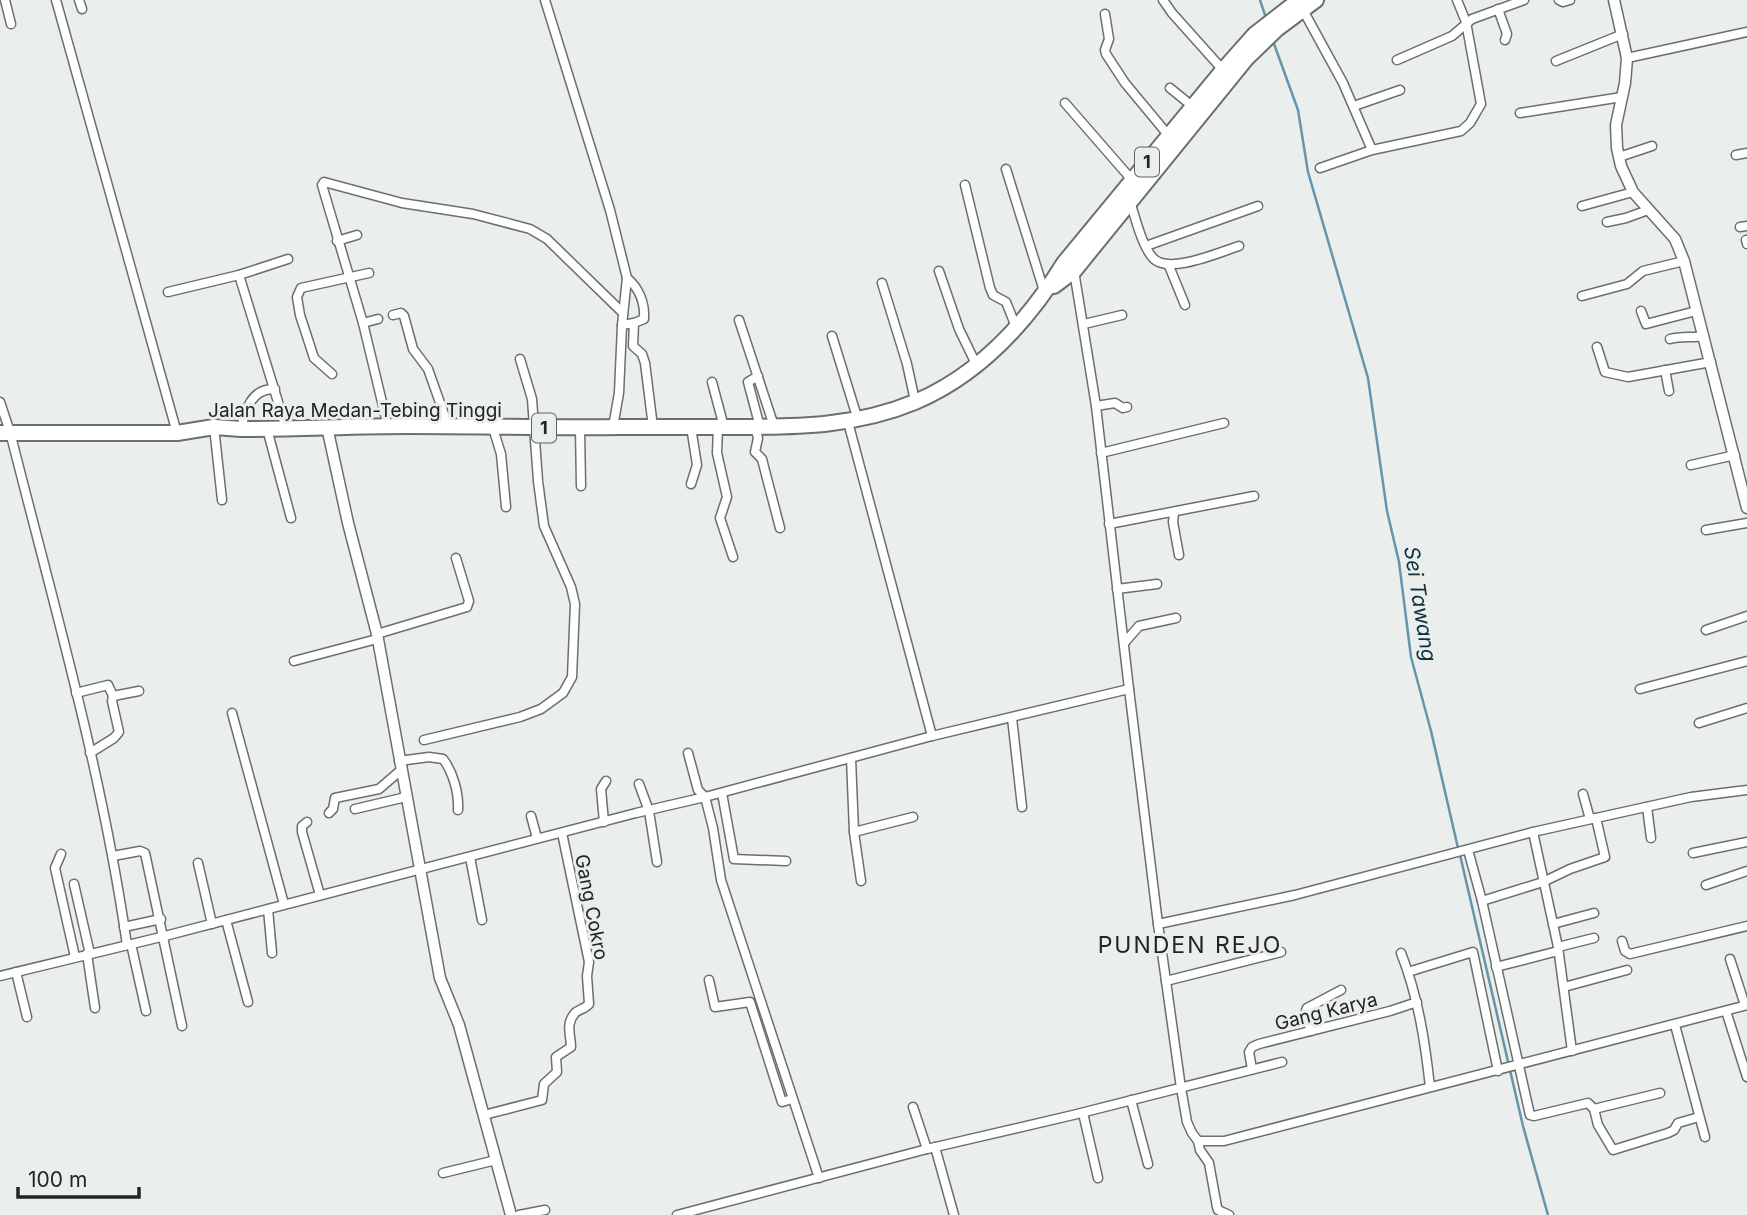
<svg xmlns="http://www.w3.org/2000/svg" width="1747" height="1215" viewBox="0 0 1747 1215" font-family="Inter,sans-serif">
	<rect width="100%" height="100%" fill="#eaeeec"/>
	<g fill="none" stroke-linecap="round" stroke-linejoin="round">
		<g stroke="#6595ac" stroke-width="2.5">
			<path d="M1260,0L1266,18"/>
			<path d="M1273,41L1298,110L1308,172L1368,378L1387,511L1399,562L1411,657L1431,731L1458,848"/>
			<path d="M1460,855L1523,1126L1548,1215"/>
		</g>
		<g stroke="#6b6f6d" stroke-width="11">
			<g id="minor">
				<path d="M5,0L11,24"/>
				<path d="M56,0L177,433"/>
				<path d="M79,0L82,9"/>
				<path d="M545,0L610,210L627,278L622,325L619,393L613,427"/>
				<path d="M1163,0L1172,13L1223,70"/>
				<path d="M1559,0L1563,2L1570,0"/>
				<path d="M1498,9L1507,34L1505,40"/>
				<path d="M1303,10L1343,83L1372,150"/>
				<path d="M1105,14L1109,39L1105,50L1106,54L1125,83L1169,136"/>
				<path d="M1627,58L1747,32"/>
				<path d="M1397,60L1452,36L1472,19L1524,0"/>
				<path d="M1556,61L1623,34"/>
				<path d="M1170,88L1192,106"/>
				<path d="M1065,103L1132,180"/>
				<path d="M1354,106L1400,90"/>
				<path d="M1520,113L1622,97"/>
				<path d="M1736,155L1747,153"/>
				<path d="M1619,157L1652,146"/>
				<path d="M1320,168L1372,150L1461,131L1470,123L1481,104L1466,22L1457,0"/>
				<path d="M1006,169L1045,294"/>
				<path d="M965,185L990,288L993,295L1006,302L1016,327"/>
				<path d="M1130,201C1135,217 1142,246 1153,258C1168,275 1220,252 1239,246"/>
				<path d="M1582,206L1633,192"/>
				<path d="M1607,222L1626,218L1648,210"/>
				<path d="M1740,227L1747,226"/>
				<path d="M1746,240L1747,244"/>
				<path d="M337,241L357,235"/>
				<path d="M1146,246L1258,206"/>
				<path d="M1169,266L1185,305"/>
				<path d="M939,271L959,329L976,364"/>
				<path d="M627,278C639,288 645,303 644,319L634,323"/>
				<path d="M882,283L907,364L915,401"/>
				<path d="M168,292L239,275"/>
				<path d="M1582,296L1627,284L1643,271L1684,261"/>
				<path d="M1641,311L1646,324L1696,311"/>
				<path d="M393,315L401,313L404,316L413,349L428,369L449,428"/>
				<path d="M739,320L774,426"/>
				<path d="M363,323L378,319"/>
				<path d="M1084,324L1122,315"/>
				<path d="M622,325L634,323L633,346L642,354L645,363L653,427"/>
				<path d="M832,336L858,420"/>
				<path d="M1670,339C1682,336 1692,338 1704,336"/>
				<path d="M1597,347L1605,372L1628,377L1711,362"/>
				<path d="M1665,370L1669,391"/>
				<path d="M332,374L314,358L300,315L297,297L301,288L369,273"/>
				<path d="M758,376L748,382L760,427"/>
				<path d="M712,382L724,427"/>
				<path d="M0,402L10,432C53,602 102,771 127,945"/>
				<path d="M1096,406L1115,403L1123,408L1127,407"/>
				<path d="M848,422L932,736"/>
				<path d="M214,427L222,500"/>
				<path d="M388,427L363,323L322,185L324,182L402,203L473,214L530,229L547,239L623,313"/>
				<path d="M691,427L697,465L691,484"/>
				<path d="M718,427L717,453L727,497L720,518L733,557"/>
				<path d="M755,427L758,438L755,452L762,459L764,467L780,528"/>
				<path d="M286,428L239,275L288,259"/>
				<path d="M493,428L501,454L506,507"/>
				<path d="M580,428L581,486"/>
				<path d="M241,429C245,411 251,388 275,389"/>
				<path d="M267,429L291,518"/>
				<path d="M1101,453L1224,423"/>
				<path d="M1691,465L1735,455"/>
				<path d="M1174,513L1173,522L1179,555"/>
				<path d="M1109,524L1254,496"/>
				<path d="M1706,530L1747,523"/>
				<path d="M1117,589L1157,584"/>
				<path d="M1706,630L1747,616"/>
				<path d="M377,634L467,607L469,601L456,558"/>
				<path d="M1125,642L1139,626L1176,618"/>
				<path d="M294,661L377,639"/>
				<path d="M1129,689L1158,924L1181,1088L1187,1122L1192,1133L1198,1141H1224L1747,1005"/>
				<path d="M1640,689L1747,661"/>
				<path d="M76,693L108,685L113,696"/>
				<path d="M232,713L284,904"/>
				<path d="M1012,718L1022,807"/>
				<path d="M1699,723L1747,708"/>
				<path d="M424,740L520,717L541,709L563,693L572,677L575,604L571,587L544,526L538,481L532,399L520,359"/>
				<path d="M90,753L114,738L119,732L112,701L113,696L139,691"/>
				<path d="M688,753L698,790L705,797L713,828L721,880L819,1178"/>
				<path d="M851,758L854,832L861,881"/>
				<path d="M399,761L429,757L443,759C453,772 459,793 458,810"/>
				<path d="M639,784L649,811L657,862"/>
				<path d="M722,793L734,859L786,861"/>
				<path d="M1583,794L1590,819"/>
				<path d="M1647,807L1651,838"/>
				<path d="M355,809L406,797"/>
				<path d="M329,813L333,809L335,798L379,789L401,770"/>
				<path d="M531,816L537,838"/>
				<path d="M307,822L302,826V832L320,895"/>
				<path d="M604,822L601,789L606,781"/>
				<path d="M854,832L913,817"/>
				<path d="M1533,832L1558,947L1572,1051"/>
				<path d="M1468,850L1482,901L1530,1115L1534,1116L1588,1103L1594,1109L1660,1093"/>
				<path d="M1693,853L1747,842"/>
				<path d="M61,854L55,868L75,957"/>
				<path d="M113,856L140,851L145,853L182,1026"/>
				<path d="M470,857L482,920"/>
				<path d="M198,863L212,924"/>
				<path d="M74,884L90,954"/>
				<path d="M1706,885L1747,871"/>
				<path d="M1482,901L1543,882L1570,869L1605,857L1596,818"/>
				<path d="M268,909L272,953"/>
				<path d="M226,920L248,1002"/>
				<path d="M1158,924L1295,895L1533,832L1691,797L1747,790"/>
				<path d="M1553,924L1594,913"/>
				<path d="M124,927L161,919"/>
				<path d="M1622,941L1625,951L1630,954L1747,926"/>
				<path d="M131,944L146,1011"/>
				<path d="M1558,947L1594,938"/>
				<path d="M1401,953C1418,996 1425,1041 1430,1087"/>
				<path d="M87,954L95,1008"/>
				<path d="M1730,959L1745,1005"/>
				<path d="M1496,967L1558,951"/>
				<path d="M16,972L27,1017"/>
				<path d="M1408,972L1473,952L1498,1071"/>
				<path d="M0,976L165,936L636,813L705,797L932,736L1129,689L1096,406L1074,271"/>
				<path d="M709,980L715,1007L750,1002L782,1102L792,1099"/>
				<path d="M1166,981L1281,952"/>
				<path d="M1564,987L1627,970"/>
				<path d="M1726,1011L1747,1077"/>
				<path d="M1675,1025L1705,1137"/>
				<path d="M1311,1031L1305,1014L1307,1008L1341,990"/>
				<path d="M1252,1069L1249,1052L1252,1047L1259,1044L1390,1011L1417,1002"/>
				<path d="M1131,1100L1148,1164"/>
				<path d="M913,1107L927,1149"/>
				<path d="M1594,1109L1598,1125L1613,1150L1668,1133L1674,1130L1678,1123L1699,1117"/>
				<path d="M1083,1113L1098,1178"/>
				<path d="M484,1115L542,1100L544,1084L557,1072L556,1057L571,1047C571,1035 565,1024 575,1013C579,1009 585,1009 589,1004L587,976L589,962L562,833"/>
				<path d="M1198,1141L1200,1150L1209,1163L1217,1207L1218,1210L1229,1215"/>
				<path d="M935,1147L954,1215"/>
				<path d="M443,1173L496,1160"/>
				<path d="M519,1215L545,1210"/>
				<path d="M677,1215L927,1149L1073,1115L1282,1062"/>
			</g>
		</g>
		<g stroke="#6b6f6d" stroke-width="13">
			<g id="tertiary">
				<path d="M1614,0L1627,58L1625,83L1616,125L1617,148L1621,166L1633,192L1675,239L1684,261L1747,508"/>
				<path d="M327,427L348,523L377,634L440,978L459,1025L511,1215"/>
			</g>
		</g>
		<g stroke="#6b6f6d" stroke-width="18">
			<g id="trunk">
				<path d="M1054,286L1074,271L1246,59L1277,29L1316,0"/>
				<path d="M0,433H177L214,427L241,429C297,429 354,426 410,426C481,426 551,428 622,427C661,427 699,427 738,427C800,427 857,426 915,402C979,375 1028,321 1064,263L1223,70L1255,34L1299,0"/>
			</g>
		</g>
		<use href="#minor" stroke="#fff" stroke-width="8"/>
		<use href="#tertiary" stroke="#fff" stroke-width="10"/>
		<use href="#trunk" stroke="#fff" stroke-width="14"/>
	</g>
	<g text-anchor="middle" stroke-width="6" stroke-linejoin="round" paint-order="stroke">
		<g fill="#eaeeec" stroke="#5f6160" stroke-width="2">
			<rect x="1135" y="147.5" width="24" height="29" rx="5"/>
			<rect x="532" y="413.5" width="24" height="29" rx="5"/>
		</g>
		<g font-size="18" font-weight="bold" fill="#232424">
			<text x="1147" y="168">1</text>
			<text x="544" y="434">1</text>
		</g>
		<g font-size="19" fill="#232424" stroke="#eaeeec">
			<text x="355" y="417">Jalan Raya Medan-Tebing Tinggi</text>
			<text transform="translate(592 907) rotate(79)" y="7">Gang Cokro</text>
			<text transform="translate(1326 1011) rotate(-14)" y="7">Gang Karya</text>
		</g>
		<g font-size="21" font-style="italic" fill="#0f2f3d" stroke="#eaeeec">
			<text transform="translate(1420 604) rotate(81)" y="7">Sei Tawang</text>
		</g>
		<g font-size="23" letter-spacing="2" fill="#232424" stroke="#eaeeec">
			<text x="1190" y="953">PUNDEN REJO</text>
		</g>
	</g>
	<path d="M18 1187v10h121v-10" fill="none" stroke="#232424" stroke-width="3.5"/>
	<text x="28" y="1187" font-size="21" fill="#232424" stroke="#eaeeec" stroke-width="5" paint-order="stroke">100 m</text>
</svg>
